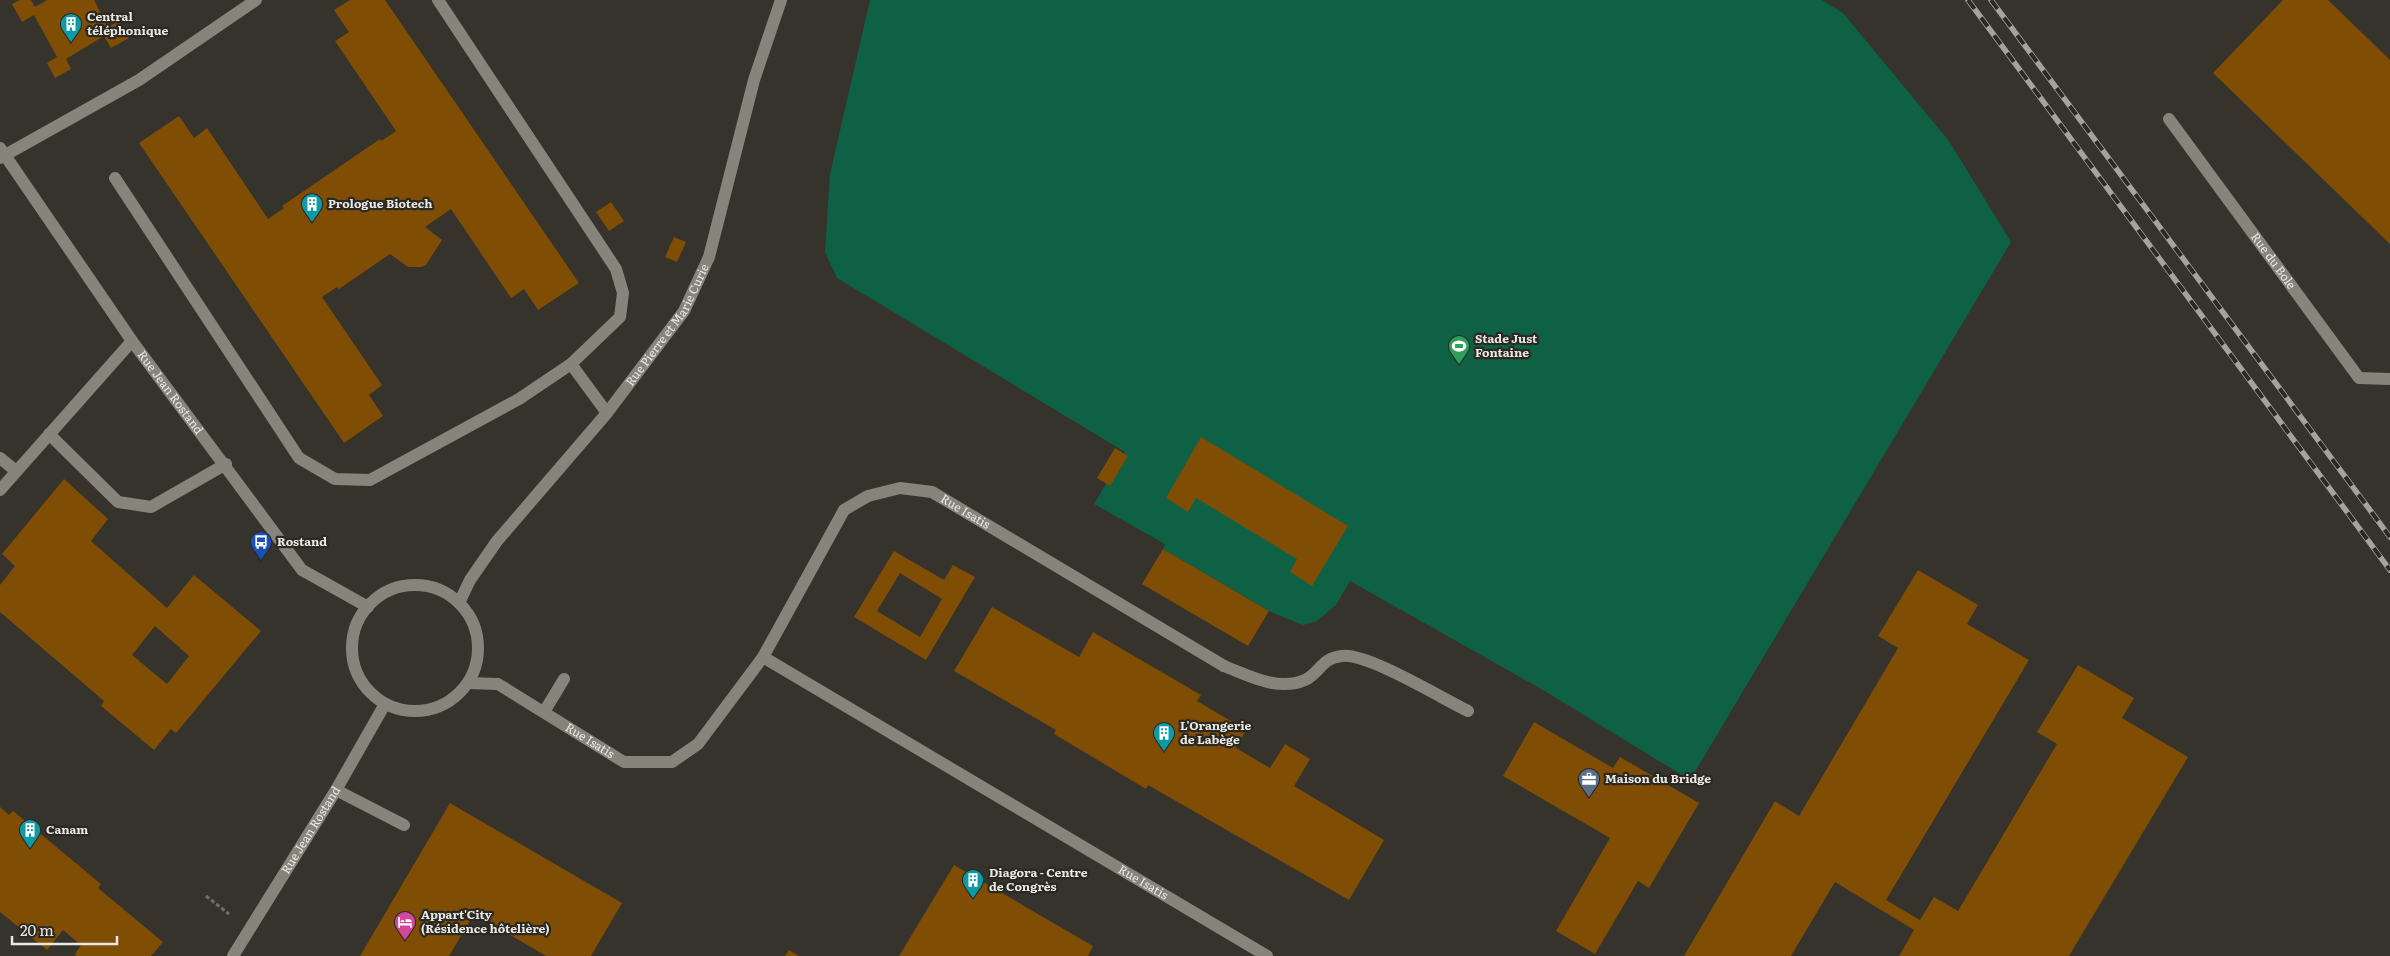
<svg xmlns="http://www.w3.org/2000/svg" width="2390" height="956" viewBox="0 0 2390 956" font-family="Literata,serif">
	<rect width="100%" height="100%" fill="#35332c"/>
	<path fill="#0e6144" d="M870,0H1822L1843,13L1949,141L2011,242L1690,780L1543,690L1350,581L1336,605L1317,621L1303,625L1269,611L1163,549L1165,544L1094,504L1125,452L837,278L825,252L830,174Z"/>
	<g fill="#7f4d03" fill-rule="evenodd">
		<path d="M20,0H31L35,7L47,0H94L108,27L119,21L129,38L111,48L104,36L66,59L71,69L55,78L47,63L57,57L34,15L22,22L12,4Z"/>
		<path d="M350,0H385L579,283L538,310L524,289L511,298L451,209L425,227L442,240L426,265L422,267H408L390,254L339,289L337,287L322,297L382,385L369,395L383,416L344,443L139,143L179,116L194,138L207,128L268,219L284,208L282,206L380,139L381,141L396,131L335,41L349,32L334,10Z"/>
		<path d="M2283,0H2328L2390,60V244L2213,73Z"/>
		<path d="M611,202L624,221L609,231L596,212Z"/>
		<path d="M674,237L686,242L677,262L665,257Z"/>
		<path d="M1201,437L1348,526L1312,586L1290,572L1297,559L1196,498L1188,512L1166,498Z"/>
		<path d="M1115,448L1128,456L1110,486L1097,478Z"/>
		<path d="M64,479L108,519L91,541L167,608L194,575L261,631L176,733L171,729L154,750L101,706L104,701L0,612V585L15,566L2,554ZM155,626L189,656L167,684L132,655Z"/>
		<path d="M1163,549L1269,611L1248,646L1142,584Z"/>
		<path d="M894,551L944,580L953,565L975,577L926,660L854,617ZM900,573L942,599L920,637L877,611Z"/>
		<path d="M1918,570L1978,605L1967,624L2029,660L1886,900L1920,920L1934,897L1958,911L2057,744L2037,732L2078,665L2134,698L2122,718L2188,757L2069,956H1899L1914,930L1835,882L1791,956H1684L1775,801L1799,816L1898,648L1878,636Z"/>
		<path d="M992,607L1079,657L1093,632L1201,695L1197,701L1246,730L1236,748L1270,768L1285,744L1310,759L1294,786L1384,840L1349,900L1148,785L1146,789L1054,734L1056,730L954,671Z"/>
		<path d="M1534,722L1613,768L1620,757L1699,803L1649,888L1638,881L1595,954L1556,931L1610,838L1503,776Z"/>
		<path d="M450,803L622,903L591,956H546L474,914L449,956H360Z"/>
		<path d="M0,807L9,815L13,811L101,884L98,888L163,942L151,956H77L75,954L81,945L63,930L47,950L0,912Z"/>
		<path d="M954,865L1093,946L1088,956H899Z"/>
		<path d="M789,950L799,956H785Z"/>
	</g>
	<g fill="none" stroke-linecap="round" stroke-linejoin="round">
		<path stroke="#716f69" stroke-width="3" stroke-dasharray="4 2.5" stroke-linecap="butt" d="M206,896L229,914"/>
		<g stroke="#86847b" stroke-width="12">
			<path d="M0,158L139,80L256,0"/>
			<path d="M115,178L299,458L335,479L370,480L519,399L571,364L620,317L623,293L616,269L438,0"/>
			<path d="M571,364L607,413"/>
			<path d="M0,458L16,471"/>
			<path d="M1224,666C1247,675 1278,692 1305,680C1320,673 1321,658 1342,656C1368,653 1441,698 1468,711"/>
			<path d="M544,712L564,679"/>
			<path d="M336,790L404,825"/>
		</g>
		<g stroke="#86847b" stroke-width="12">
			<path id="s1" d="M2169,119L2359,378L2390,379"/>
			<path d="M49,434L118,502L151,507L226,464"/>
			<path d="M0,490L132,341"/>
			<path id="s2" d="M459,603L470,580L497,541L607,413L684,311L709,257L754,80L781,0"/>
			<path id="s3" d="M763,657L1267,956"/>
			<path id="s4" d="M468,683L498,684L624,762H672L698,744L763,657L844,510L868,496L900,488L932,492L1224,666"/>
		</g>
		<g stroke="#86847b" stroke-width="12">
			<path id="s5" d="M0,148L132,341L302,570L368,607"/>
			<circle cx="415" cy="648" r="63"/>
			<path id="s6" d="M233,956L336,790L385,704"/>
		</g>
		<g stroke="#a5a39e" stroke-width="5.5">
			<g id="rail">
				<path d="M1968,0L2390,570"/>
				<path d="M1991,0L2390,537"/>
			</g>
		</g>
		<use href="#rail" stroke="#2b2922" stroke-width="4" stroke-dasharray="11" stroke-linecap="butt"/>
	</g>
	<defs>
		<g id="building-pin" transform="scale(1.125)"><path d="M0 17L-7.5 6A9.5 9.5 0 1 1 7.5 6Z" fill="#0f9aa8" stroke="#2b2922"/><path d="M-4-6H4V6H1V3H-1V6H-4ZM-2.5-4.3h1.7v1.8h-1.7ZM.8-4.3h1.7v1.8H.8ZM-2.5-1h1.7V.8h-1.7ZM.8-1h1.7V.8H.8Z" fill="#fff"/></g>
		<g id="stadium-pin" transform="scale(1.125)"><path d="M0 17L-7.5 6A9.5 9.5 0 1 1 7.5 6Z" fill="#2e9e5b" stroke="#2b2922"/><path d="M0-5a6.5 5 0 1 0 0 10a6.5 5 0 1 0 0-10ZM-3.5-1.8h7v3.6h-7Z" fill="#fff"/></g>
		<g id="bus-pin" transform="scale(1.125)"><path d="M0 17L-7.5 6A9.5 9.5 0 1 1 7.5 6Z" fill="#1a4fb4" stroke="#2b2922"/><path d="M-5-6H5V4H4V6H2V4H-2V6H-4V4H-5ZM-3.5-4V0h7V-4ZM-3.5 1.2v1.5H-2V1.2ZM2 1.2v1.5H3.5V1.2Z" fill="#fff"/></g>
		<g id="office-pin" transform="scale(1.125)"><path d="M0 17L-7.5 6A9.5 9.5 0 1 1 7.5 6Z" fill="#5c6f8a" stroke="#2b2922"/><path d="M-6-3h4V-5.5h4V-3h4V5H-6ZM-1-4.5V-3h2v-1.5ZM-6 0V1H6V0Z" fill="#fff"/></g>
		<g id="hotel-pin" transform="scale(1.125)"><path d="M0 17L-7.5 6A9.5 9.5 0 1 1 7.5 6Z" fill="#d1479c" stroke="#2b2922"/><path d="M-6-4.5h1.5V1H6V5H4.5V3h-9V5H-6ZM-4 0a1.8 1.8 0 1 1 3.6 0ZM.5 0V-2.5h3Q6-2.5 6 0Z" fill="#fff"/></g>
	</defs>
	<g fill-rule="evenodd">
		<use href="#building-pin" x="71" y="24"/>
		<use href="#building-pin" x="312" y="204"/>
		<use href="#stadium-pin" x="1459" y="346"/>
		<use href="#bus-pin" x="261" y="542"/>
		<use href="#building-pin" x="1164" y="733"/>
		<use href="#office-pin" x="1589" y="779"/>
		<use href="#building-pin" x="30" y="830"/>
		<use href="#building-pin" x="973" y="880"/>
		<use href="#hotel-pin" x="405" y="922"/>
	</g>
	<g text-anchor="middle" stroke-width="4.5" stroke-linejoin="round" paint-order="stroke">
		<g font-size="12" font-weight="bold" fill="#eae8e4" stroke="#2b2922" text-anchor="start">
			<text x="87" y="21">Central<tspan x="87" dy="14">téléphonique</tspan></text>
			<text x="328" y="208">Prologue Biotech</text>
			<text x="1475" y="343">Stade Just<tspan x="1475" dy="14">Fontaine</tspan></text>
			<text x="277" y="546">Rostand</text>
			<text x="1180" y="730">L'Orangerie<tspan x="1180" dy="14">de Labège</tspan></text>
			<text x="1605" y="783">Maison du Bridge</text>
			<text x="46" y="834">Canam</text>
			<text x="989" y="877">Diagora - Centre<tspan x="989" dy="14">de Congrès</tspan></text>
			<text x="421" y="919">Appart'City<tspan x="421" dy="14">(Résidence hôtelière)</tspan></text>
		</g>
		<g font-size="12" fill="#eae8e4" stroke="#2b2922">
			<text dy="4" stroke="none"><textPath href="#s1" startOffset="176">Rue du Bole</textPath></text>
			<text dy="4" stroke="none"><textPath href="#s2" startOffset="349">Rue Pierre et Marie Curie</textPath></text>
			<text dy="4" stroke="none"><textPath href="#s5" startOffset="298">Rue Jean Rostand</textPath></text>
			<text dy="4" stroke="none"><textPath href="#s4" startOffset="666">Rue Isatis</textPath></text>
			<text dy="4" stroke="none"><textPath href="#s4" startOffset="138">Rue Isatis</textPath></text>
			<text dy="4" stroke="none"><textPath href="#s6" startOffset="148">Rue Jean Rostand</textPath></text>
			<text dy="4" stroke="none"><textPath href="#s3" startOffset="442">Rue Isatis</textPath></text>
		</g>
	</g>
	<path d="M12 936v8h105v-8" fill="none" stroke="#eae8e4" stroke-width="2.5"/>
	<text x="20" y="936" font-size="15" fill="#eae8e4" stroke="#2b2922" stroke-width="4" paint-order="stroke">20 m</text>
</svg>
